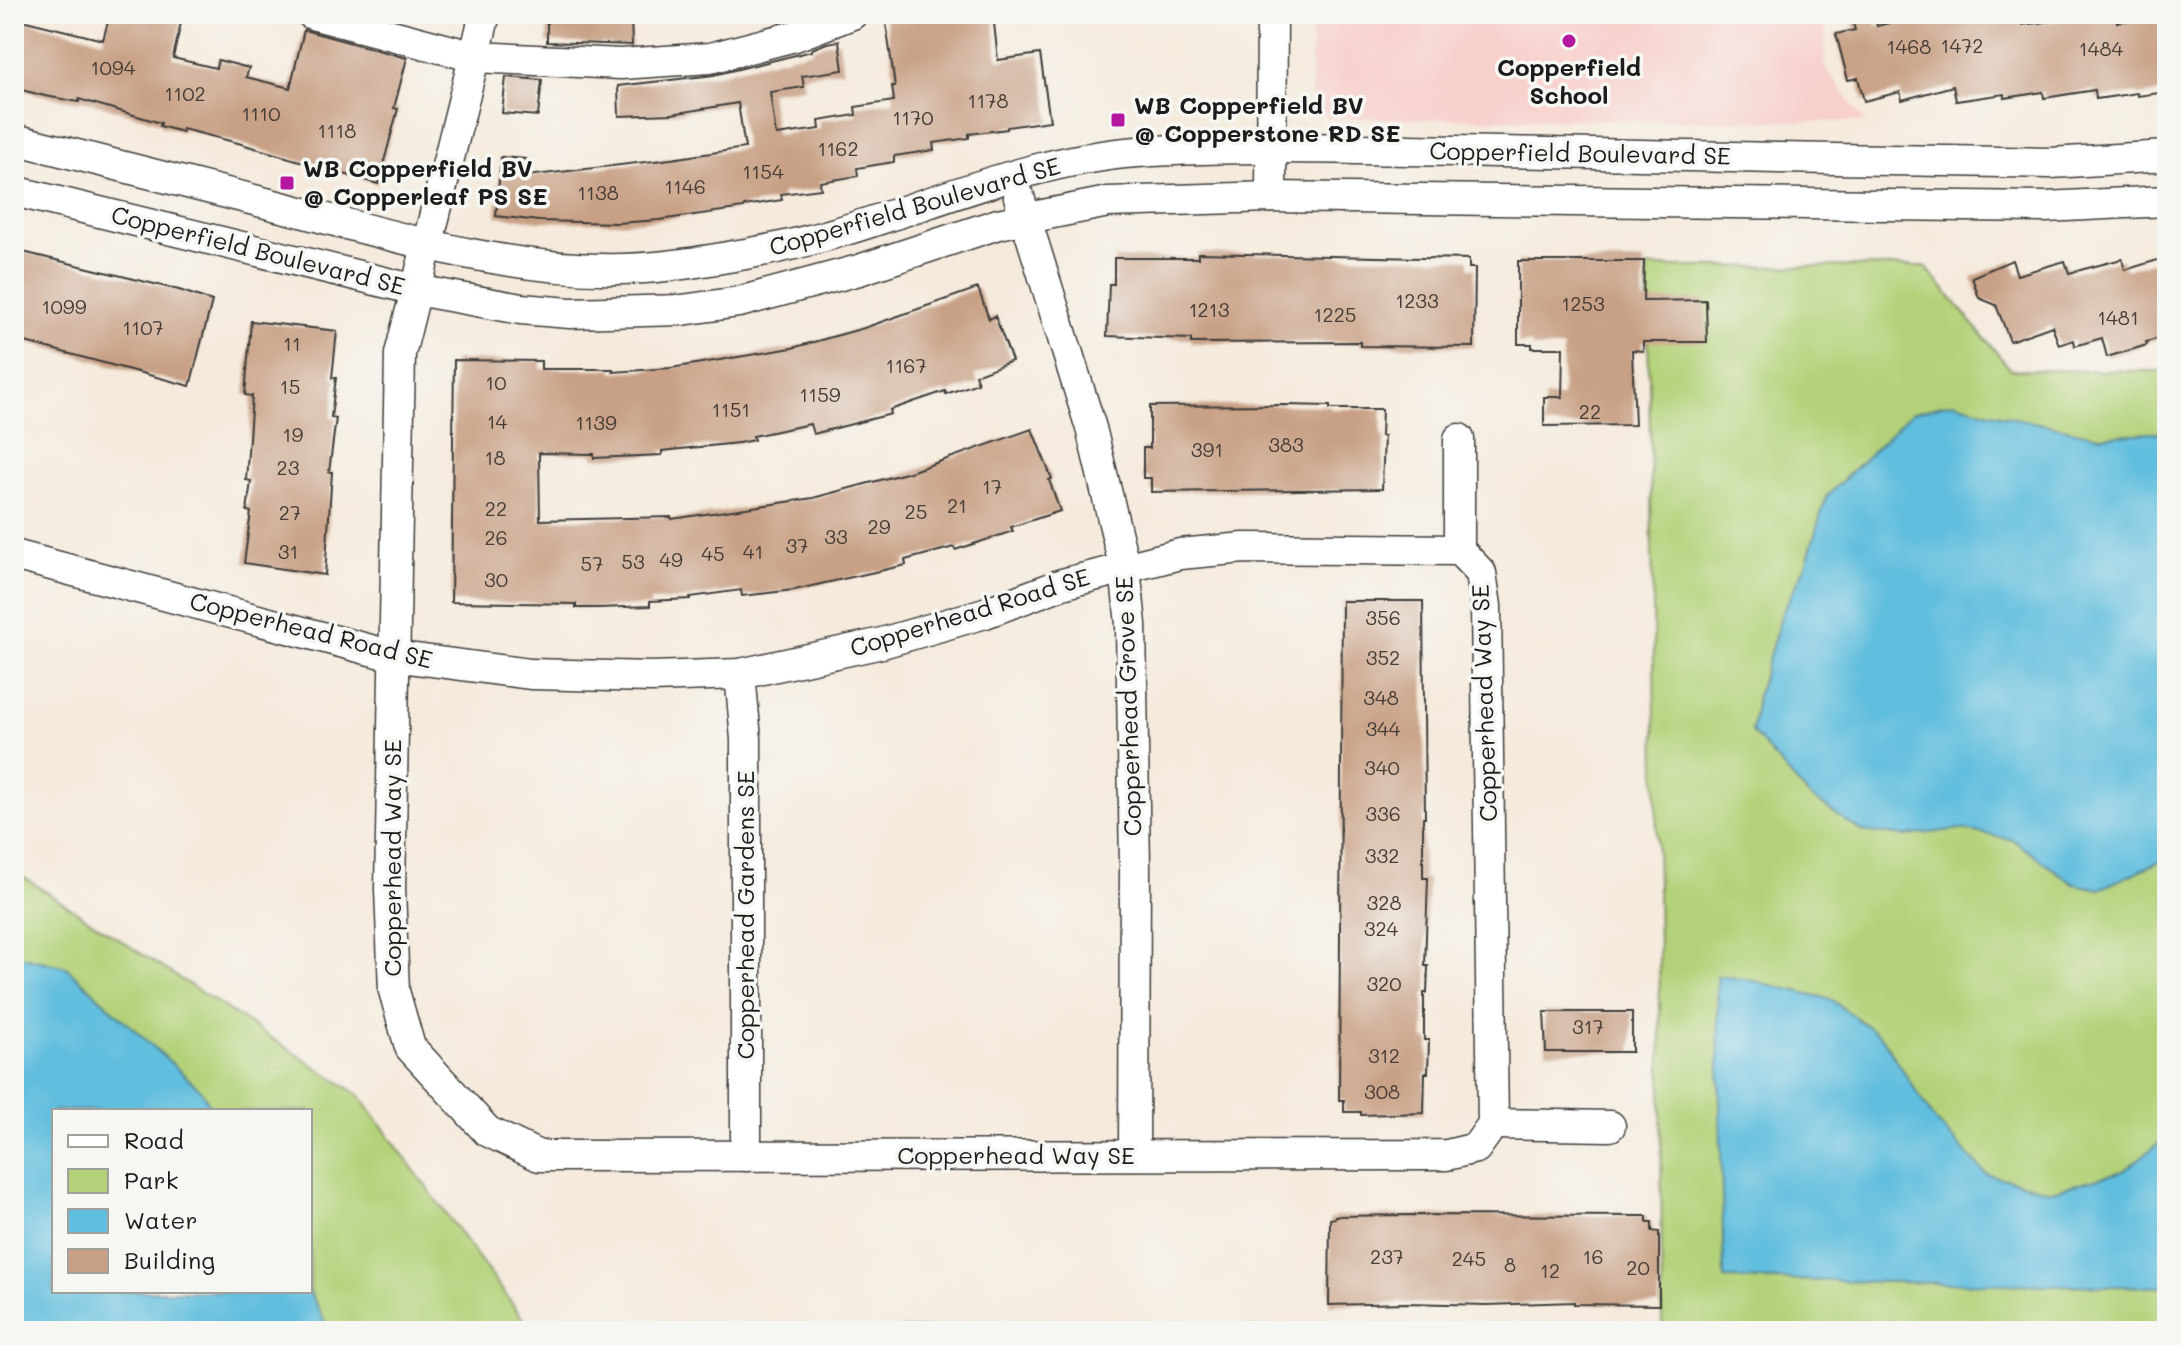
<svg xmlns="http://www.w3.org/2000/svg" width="2181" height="1345" viewBox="0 0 2181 1345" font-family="Mali,sans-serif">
	<rect width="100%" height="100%" fill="#f6f6f2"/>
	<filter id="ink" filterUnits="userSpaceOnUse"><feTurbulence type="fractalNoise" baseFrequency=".0125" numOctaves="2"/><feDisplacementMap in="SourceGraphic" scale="16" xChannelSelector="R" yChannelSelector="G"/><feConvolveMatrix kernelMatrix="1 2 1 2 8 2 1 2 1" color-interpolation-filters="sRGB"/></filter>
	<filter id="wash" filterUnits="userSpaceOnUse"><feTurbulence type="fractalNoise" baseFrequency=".006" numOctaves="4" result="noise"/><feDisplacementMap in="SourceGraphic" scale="32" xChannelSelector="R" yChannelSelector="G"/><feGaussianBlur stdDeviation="1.8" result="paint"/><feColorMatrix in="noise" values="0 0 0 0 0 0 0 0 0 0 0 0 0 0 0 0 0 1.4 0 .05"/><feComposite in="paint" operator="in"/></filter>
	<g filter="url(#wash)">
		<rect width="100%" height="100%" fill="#f5eadb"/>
		<path fill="#f7d0cc" d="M1312,14H1826L1825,68L1865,122L1327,118L1311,96Z"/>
		<g fill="#b3d178" stroke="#68764a" stroke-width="2" fill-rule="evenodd">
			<path d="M1925,266L2011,370L2167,371V1331H1662L1661,1064L1647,267Z"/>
			<path d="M14,871L359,1095L532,1331H14ZM54,1111H310V1291H54Z"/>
			<path d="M1000,1325L1489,1331H876Z"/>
		</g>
		<g fill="#60bede" stroke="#3e6d7d" stroke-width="2">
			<path d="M1953,402L1991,413L2099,436L2167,432V858L2100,889L2074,884L2013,840L1961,829L1906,836L1861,831L1808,795L1752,732L1757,696L1782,613L1806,565L1826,497L1911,413Z"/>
			<path d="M14,955L66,967L201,1090L212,1111H54V1291H309L330,1331H14Z"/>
			<path d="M1717,976L1745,979L1830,999L1882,1037L1933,1118L1986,1174L2052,1191L2123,1171L2167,1137V1287L1724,1279Z"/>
		</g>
		<g id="blocks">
			<g fill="#c8a085">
				<path d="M110,14H183L173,58L216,68L218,60L249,68L246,77L290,88L304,30L407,58L394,108L398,109L378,184L238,143L183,129L182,132L160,126L161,123L79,99V102L45,96L14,88V18L103,40Z"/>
				<path d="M547,14H582V18L631,17L632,45L547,42Z"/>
				<path d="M906,14H993L998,60L1040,54L1050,121L1007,127V129L969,134V138L933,143L934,150L894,156V162L857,168L858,176L820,182L821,189L781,194L782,200L744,206V208L659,220L617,223L539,221L496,216L501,157L525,159L527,176L671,159L745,148L738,103L672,114L619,116L618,86L714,75L812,51V49L827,43L839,41L843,70L802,76L804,87L770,92L776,135L820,129L819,121L856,115L855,107L894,101L892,86H895L885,17Z"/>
				<path d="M1950,14H1978V20L2004,16L2005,21L2021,18L2022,25L2105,14H2116L2117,22L2165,15L2167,92L2138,96L2137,93L2096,99L2095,90L2044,98L2043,92L2005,98L2004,94L1956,101L1953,86L1902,100L1900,92L1864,101L1858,78L1848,80L1836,34L1855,30L1852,20L1874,15L1877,26L1920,15L1921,18Z"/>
				<path d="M506,77L542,80L538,116L502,113Z"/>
				<path d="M19,251L179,290L212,301L190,386L14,339V270Z"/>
				<path d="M1198,253L1469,259V268H1475L1474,347L1360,346V342L1191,343V339L1107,336L1109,284H1114V258H1198Z"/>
				<path d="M2122,259L2125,270L2161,259L2167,277V336L2146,342L2147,345L2107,357L2102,338L2075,346L2074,340L2059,345L2052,326L2010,341L1996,305L1979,298L1972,277L2012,260L2017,275L2065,261L2069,273Z"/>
				<path d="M1518,261H1644L1643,301L1706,300L1707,342H1643V351L1632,350L1635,425L1544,426V397H1562L1563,348H1532V344H1518Z"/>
				<path d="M978,288L989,319L995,316L1012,361L975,375L978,383L946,394L945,391L890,410L891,414L813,434L810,424L753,436L754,440L738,443L662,451V455L594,458V454L539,453L540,520L671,517L672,519L813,498L910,472L1032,429L1052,479L1049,480L1060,511L1011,527L1013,531L992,538L955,550L954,547L905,560L906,565L794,590L742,596L741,590L690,597V599L650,601V606L599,608H576V604L451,602L454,360L541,361V369H613V372L671,368L792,348L864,328Z"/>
				<path d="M251,321L337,331L332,378H336L331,417L336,418L329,472H332L325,575L244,563L251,512L247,511L251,481L246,480L252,396L245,395Z"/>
				<path d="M1285,405L1330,406V409H1382L1381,436H1384L1382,489L1151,492V478H1143V448H1150V406Z"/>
				<path d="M1342,601H1423L1425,817H1423V878H1428L1425,966H1428L1427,993H1424V1040H1429L1428,1073H1425L1424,1113L1361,1115V1112H1344V1100H1339Z"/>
				<path d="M1544,1012H1632V1052H1546Z"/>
				<path d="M1411,1215L1647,1216V1222H1652V1231L1659,1232V1305L1574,1304V1302L1487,1305L1406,1303L1329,1305L1330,1219L1335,1218V1216Z"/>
			</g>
		</g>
	</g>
	<g filter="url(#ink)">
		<use href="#blocks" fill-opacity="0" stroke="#3d3b39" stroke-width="2"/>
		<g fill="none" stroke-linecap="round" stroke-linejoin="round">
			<g stroke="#3d3b39" stroke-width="33">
				<g id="minor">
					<path d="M312,14L475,57L621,64L710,58L795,36L852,14"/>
					<path d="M14,139C98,161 182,181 266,203C382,232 501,272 622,269C667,268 712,260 756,252C886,229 1003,162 1137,152C1258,144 1379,150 1500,152C1684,156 1867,160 2051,163L2167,156"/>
					<path d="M14,191L416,290L521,309L570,313L682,310L739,302L859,270L998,224L1108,202L1271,197L2045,207L2167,201"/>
					<path d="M1019,197L1091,428L1125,569L1131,624L1135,867L1134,1155"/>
					<path d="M1271,197L1272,14"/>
					<path d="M1459,439V550"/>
					<path d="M14,555L393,656L530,674L652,677L740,674L882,643L985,613L1062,584L1180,554L1244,548L1459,550L1481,573L1486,606L1493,1124L1476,1148L1447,1155L539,1156L487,1131L410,1047L394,991L390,889L400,354L485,14"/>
					<path d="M740,674L746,739V1156"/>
					<path d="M1493,1124L1610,1126"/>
				</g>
			</g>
			<use href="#minor" stroke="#fff" stroke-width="30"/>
		</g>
	</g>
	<g fill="#b5179e" stroke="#f6f6f2" stroke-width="3">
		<circle cx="1569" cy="41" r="8"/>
		<rect x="1110" y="112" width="16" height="16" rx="4"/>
		<rect x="279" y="175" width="16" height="16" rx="4"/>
	</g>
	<g text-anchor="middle" stroke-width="7" stroke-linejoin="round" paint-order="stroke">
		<g font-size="20" fill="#473d36">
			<text x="1962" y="53">1472</text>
			<text x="1909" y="54">1468</text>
			<text x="2101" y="56">1484</text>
			<text x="113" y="75">1094</text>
			<text x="185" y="101">1102</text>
			<text x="988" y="108">1178</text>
			<text x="261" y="121">1110</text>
			<text x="913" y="125">1170</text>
			<text x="337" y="138">1118</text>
			<text x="838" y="156">1162</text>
			<text x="763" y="179">1154</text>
			<text x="685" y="194">1146</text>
			<text x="598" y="200">1138</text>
			<text x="1417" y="308">1233</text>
			<text x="1583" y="311">1253</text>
			<text x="64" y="314">1099</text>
			<text x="1209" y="317">1213</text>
			<text x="1335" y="322">1225</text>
			<text x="2118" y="325">1481</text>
			<text x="143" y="335">1107</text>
			<text x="292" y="351">11</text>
			<text x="906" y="373">1167</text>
			<text x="496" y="390">10</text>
			<text x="290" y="394">15</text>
			<text x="820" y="402">1159</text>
			<text x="731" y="417">1151</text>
			<text x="1590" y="419">22</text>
			<text x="497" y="429">14</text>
			<text x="596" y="430">1139</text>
			<text x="293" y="442">19</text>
			<text x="1286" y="452">383</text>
			<text x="1207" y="457">391</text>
			<text x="495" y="465">18</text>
			<text x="288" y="475">23</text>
			<text x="992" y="494">17</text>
			<text x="957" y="513">21</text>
			<text x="496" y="516">22</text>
			<text x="916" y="519">25</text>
			<text x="290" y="520">27</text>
			<text x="879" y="534">29</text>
			<text x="836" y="544">33</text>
			<text x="496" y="545">26</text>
			<text x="797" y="553">37</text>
			<text x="288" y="559">31</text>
			<text x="753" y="559">41</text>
			<text x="713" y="561">45</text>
			<text x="671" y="567">49</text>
			<text x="633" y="569">53</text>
			<text x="592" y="571">57</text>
			<text x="496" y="587">30</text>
			<text x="1383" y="625">356</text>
			<text x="1383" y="665">352</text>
			<text x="1381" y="705">348</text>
			<text x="1383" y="736">344</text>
			<text x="1382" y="775">340</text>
			<text x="1383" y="821">336</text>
			<text x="1382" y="863">332</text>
			<text x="1384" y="910">328</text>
			<text x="1381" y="936">324</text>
			<text x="1384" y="991">320</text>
			<text x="1588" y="1034">317</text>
			<text x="1384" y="1063">312</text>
			<text x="1382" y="1099">308</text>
			<text x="1387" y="1264">237</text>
			<text x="1593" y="1264">16</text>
			<text x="1469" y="1266">245</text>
			<text x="1510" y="1272">8</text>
			<text x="1638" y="1275">20</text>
			<text x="1550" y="1278">12</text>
		</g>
		<g font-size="24" font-weight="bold" fill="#1c1c1c" stroke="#f6f6f2" text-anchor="start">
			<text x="1569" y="76" text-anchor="middle">Copperfield<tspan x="1569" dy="28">School</tspan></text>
			<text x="1134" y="114">WB Copperfield BV<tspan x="1134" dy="28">@ Copperstone RD SE</tspan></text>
			<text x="303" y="177">WB Copperfield BV<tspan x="303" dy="28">@ Copperleaf PS SE</tspan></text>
		</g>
		<g font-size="24" fill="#1c1c1c" stroke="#f6f6f2">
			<text transform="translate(1580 154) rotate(1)" y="8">Copperfield Boulevard SE</text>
			<text transform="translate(915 207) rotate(-16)" y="8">Copperfield Boulevard SE</text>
			<text transform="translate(258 251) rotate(14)" y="8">Copperfield Boulevard SE</text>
			<text transform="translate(970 613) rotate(-17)" y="8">Copperhead Road SE</text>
			<text transform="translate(311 631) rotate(14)" y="8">Copperhead Road SE</text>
			<text transform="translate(1485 703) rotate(-92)" y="8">Copperhead Way SE</text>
			<text transform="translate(1129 706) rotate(-92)" y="8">Copperhead Grove SE</text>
			<text transform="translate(393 858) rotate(-90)" y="8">Copperhead Way SE</text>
			<text transform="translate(746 915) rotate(-90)" y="8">Copperhead Gardens SE</text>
			<text x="1016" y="1164">Copperhead Way SE</text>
		</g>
	</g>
	<rect width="2181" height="1345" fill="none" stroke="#f6f6f2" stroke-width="48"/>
	<rect x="52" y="1109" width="260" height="184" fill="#f6f6f2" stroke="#9f9f9c" stroke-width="2"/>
	<rect x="68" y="1135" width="40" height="12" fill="#ffffff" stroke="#9f9f9c" stroke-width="2"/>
	<text x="124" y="1149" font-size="24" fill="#1c1c1c">Road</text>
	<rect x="68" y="1169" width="40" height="24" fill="#b3d178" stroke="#9f9f9c" stroke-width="2"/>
	<text x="124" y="1189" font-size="24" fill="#1c1c1c">Park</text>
	<rect x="68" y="1209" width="40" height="24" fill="#60bede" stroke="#9f9f9c" stroke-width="2"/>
	<text x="124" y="1229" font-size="24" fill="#1c1c1c">Water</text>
	<rect x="68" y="1249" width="40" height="24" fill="#c8a085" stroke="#9f9f9c" stroke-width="2"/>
	<text x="124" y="1269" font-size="24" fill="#1c1c1c">Building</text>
</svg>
